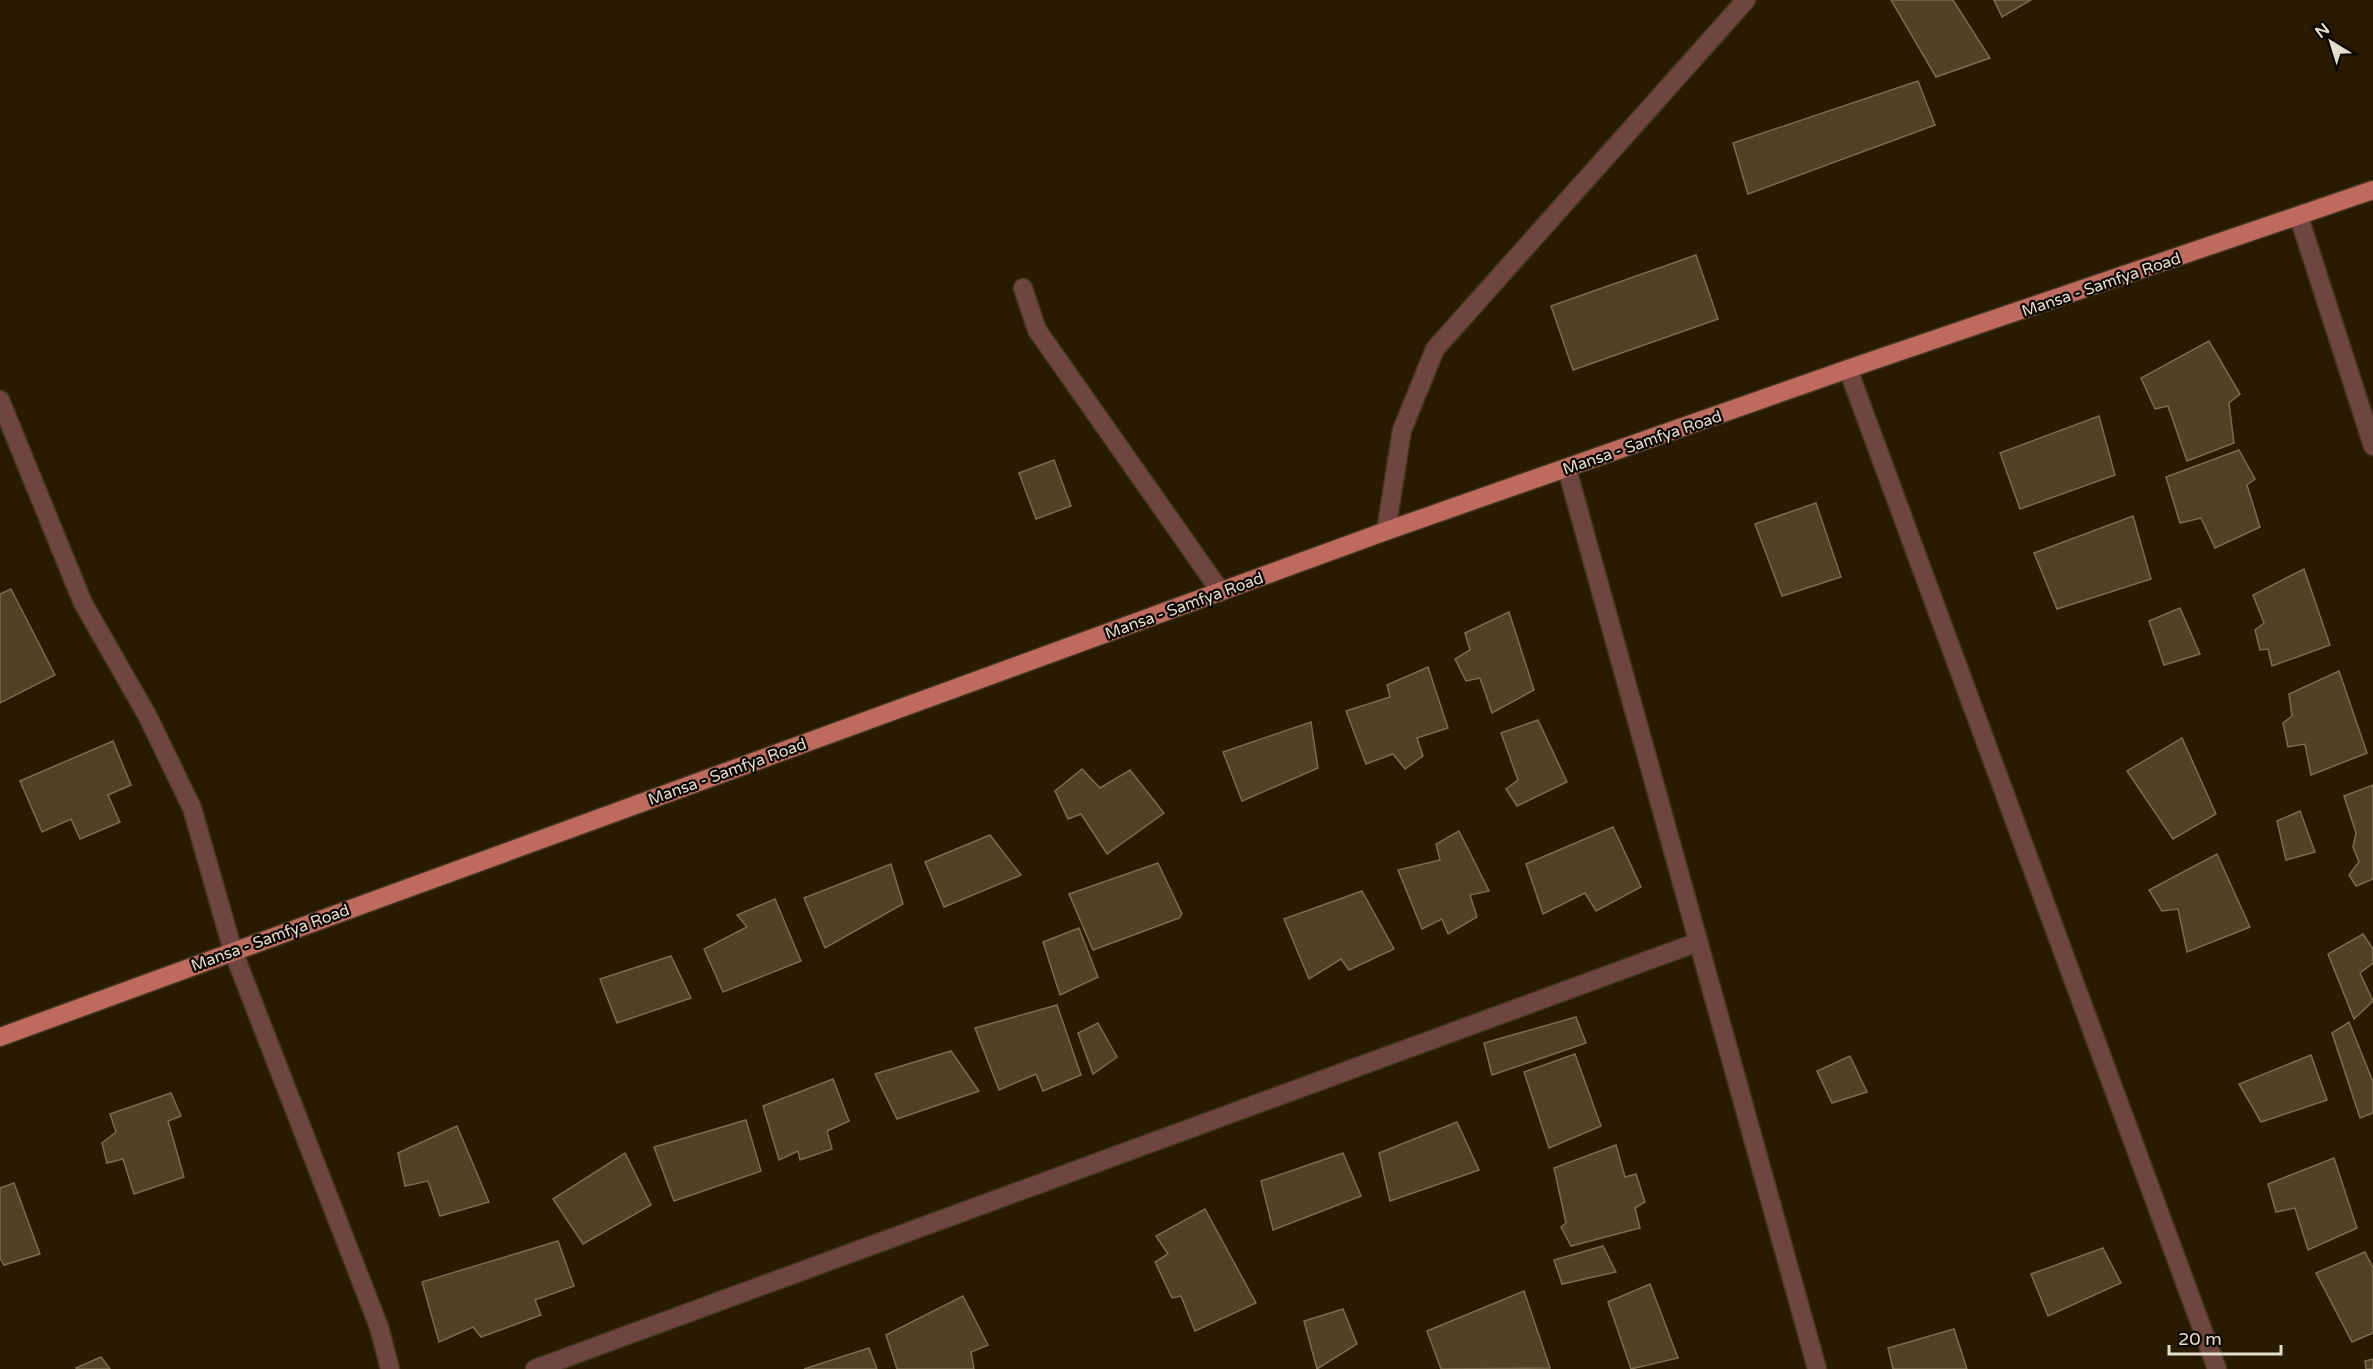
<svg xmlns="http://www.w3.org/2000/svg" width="2373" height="1369" viewBox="0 0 2373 1369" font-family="'Varela Round',sans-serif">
	<rect width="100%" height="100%" fill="#281b00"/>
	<g fill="#504224" stroke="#7b6c4d" stroke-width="1.5">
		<path d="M1891,0H1953L1990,58L1936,77Z"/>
		<path d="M1994,0H2031L2002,17Z"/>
		<path d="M1918,81L1935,125L1748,194L1733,143Z"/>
		<path d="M1696,255L1718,319L1573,370L1551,306Z"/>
		<path d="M2209,341L2240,394L2229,403L2234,443L2187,461L2168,406L2155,409L2141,378Z"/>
		<path d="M2099,416L2115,475L2020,509L2000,453Z"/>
		<path d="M2239,450L2255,479L2247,485L2260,527L2215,548L2201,518L2180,523L2166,477Z"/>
		<path d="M1054,460L1071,506L1036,519L1019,473Z"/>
		<path d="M1816,503L1841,577L1782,596L1755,524Z"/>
		<path d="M2133,516L2151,579L2057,609L2034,553Z"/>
		<path d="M2304,569L2330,645L2272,666L2268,649L2260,650L2255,630L2264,623L2253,595Z"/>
		<path d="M11,589L55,675L0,703V594Z"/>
		<path d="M2180,608L2200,654L2164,665L2149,621Z"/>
		<path d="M1509,612L1534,690L1492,713L1480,678L1466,681L1455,659L1470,650L1465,633Z"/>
		<path d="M1428,667L1448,728L1417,738L1423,756L1405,769L1393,754L1366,764L1346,711L1390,697L1387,685Z"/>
		<path d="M2339,671L2367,753L2311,775L2305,744L2288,747L2283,723L2292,716L2289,694Z"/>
		<path d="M1538,720L1567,782L1517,806L1506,789L1518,780L1501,733Z"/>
		<path d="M1311,722L1318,768L1242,801L1223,752Z"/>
		<path d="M2182,738L2216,814L2173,839L2127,771Z"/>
		<path d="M113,741L131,785L108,795L120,822L80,839L71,819L42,832L20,781Z"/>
		<path d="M1082,769L1100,788L1130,770L1164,813L1107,854L1081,814L1068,819L1055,791Z"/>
		<path d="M2373,785V879L2356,886L2349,875L2359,862L2353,847L2356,833L2344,796Z"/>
		<path d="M2300,811L2315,852L2286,860L2277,821Z"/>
		<path d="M1613,827L1641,887L1596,911L1585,893L1543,914L1526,864Z"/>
		<path d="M1459,831L1489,891L1470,895L1477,917L1448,934L1442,919L1422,929L1398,870L1440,860L1436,844Z"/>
		<path d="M990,835L1021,875L944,907L925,862Z"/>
		<path d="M2217,854L2250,927L2187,952L2178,909L2162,911L2149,890Z"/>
		<path d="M1158,863L1182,914L1179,918L1093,950L1069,894Z"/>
		<path d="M891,864L903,904L825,948L804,898Z"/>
		<path d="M1362,891L1394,949L1349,970L1341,959L1309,979L1284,919Z"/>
		<path d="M775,899L801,961L723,992L704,949L747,927L737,915Z"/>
		<path d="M1079,928L1098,977L1060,995L1043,942Z"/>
		<path d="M2363,934L2373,949V963L2360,973L2373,1001L2354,1019L2328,954Z"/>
		<path d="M671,956L691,998L617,1023L600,979Z"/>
		<path d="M1057,1005L1081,1075L1043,1091L1036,1074L999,1090L975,1028Z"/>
		<path d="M1576,1017L1586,1043L1492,1075L1484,1043Z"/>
		<path d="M2349,1022L2373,1082V1113L2360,1118L2332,1033Z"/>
		<path d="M1098,1023L1117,1057L1093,1074L1078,1033Z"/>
		<path d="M951,1051L979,1091L897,1119L875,1074Z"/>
		<path d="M1575,1054L1601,1126L1549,1148L1524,1072Z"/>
		<path d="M2311,1055L2327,1100L2261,1122L2239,1084Z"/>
		<path d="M1850,1056L1867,1092L1832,1103L1817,1071Z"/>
		<path d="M833,1079L849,1121L827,1131L832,1149L800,1160L798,1151L779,1160L763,1106Z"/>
		<path d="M171,1093L181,1116L168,1121L184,1177L134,1194L123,1159L107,1163L102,1143L116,1132L110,1114Z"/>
		<path d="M746,1120L761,1171L674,1201L654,1147Z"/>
		<path d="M1457,1122L1479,1170L1390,1201L1379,1153Z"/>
		<path d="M457,1126L489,1202L440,1216L428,1181L405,1186L398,1153Z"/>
		<path d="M1616,1145L1625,1177L1636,1174L1645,1202L1635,1208L1640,1228L1571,1246L1561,1227L1566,1223L1554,1168Z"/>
		<path d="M625,1153L651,1205L583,1244L553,1199Z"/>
		<path d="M1343,1153L1361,1196L1273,1230L1261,1181Z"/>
		<path d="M2334,1158L2357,1228L2308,1250L2295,1208L2276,1212L2268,1184Z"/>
		<path d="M14,1183L40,1254L4,1265L0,1258V1188Z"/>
		<path d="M1205,1209L1256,1303L1195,1331L1181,1296L1172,1298L1155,1262L1168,1254L1156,1236Z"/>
		<path d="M558,1241L574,1286L535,1300L541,1315L481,1337L473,1327L439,1342L422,1282Z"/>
		<path d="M1603,1246L1616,1272L1562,1284L1554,1260Z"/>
		<path d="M2103,1248L2121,1283L2048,1316L2031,1274Z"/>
		<path d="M2365,1252L2373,1268V1333L2352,1342L2316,1273Z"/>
		<path d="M1650,1284L1678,1358L1631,1369L1608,1302Z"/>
		<path d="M1524,1291L1550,1368L1441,1369L1427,1331Z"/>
		<path d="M963,1296L988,1345L971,1352L974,1369H897L886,1335Z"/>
		<path d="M1343,1309L1357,1344L1317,1369L1304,1321Z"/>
		<path d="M1954,1329L1967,1369H1893L1888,1348Z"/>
		<path d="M869,1348L877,1369H804Z"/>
		<path d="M101,1357L110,1369H77L76,1368Z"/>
		<path d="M2373,1359V1369H2366L2365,1361Z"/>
	</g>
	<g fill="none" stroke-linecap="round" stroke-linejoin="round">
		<g stroke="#42361d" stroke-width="21">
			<g id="street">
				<path d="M2299,217L2373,446"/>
				<path d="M1023,288L1037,330L1221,592"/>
				<path d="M1848,369L2217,1369"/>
				<path d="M0,400L83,603L147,715L192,808L233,951L379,1327L390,1369"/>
				<path d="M1567,469L1817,1369"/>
				<path d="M1386,531L1402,430L1435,349L1746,0"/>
				<path d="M535,1369L1698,942"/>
			</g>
		</g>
		<g stroke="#42361d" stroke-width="21">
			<path id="primary" d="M0,1037L1386,531L1848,369L2373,190"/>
		</g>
		<use href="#street" stroke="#6e453f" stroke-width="18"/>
		<use href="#primary" stroke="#be6a5f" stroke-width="18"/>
	</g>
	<g text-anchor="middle" stroke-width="4.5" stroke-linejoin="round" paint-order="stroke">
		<g font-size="16" fill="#e5ddcc" stroke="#0c0701">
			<text transform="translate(2101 284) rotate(-19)" y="6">Mansa - Samfya Road</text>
			<text transform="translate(1642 442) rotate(-19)" y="6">Mansa - Samfya Road</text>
			<text transform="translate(1184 605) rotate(-20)" y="6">Mansa - Samfya Road</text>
			<text transform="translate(727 771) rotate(-20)" y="6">Mansa - Samfya Road</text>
			<text transform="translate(270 937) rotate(-20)" y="6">Mansa - Samfya Road</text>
		</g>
	</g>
	<g transform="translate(2331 42) rotate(322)" stroke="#0c0701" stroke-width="4.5" paint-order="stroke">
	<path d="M0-4.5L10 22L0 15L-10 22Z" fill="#e5ddcc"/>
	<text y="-9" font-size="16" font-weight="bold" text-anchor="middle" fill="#e5ddcc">N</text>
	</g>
	<path d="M2169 1345v9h112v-9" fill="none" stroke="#e5ddcc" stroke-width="3"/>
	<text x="2178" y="1345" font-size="18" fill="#e5ddcc" stroke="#0c0701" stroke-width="4.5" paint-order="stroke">20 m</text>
</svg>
